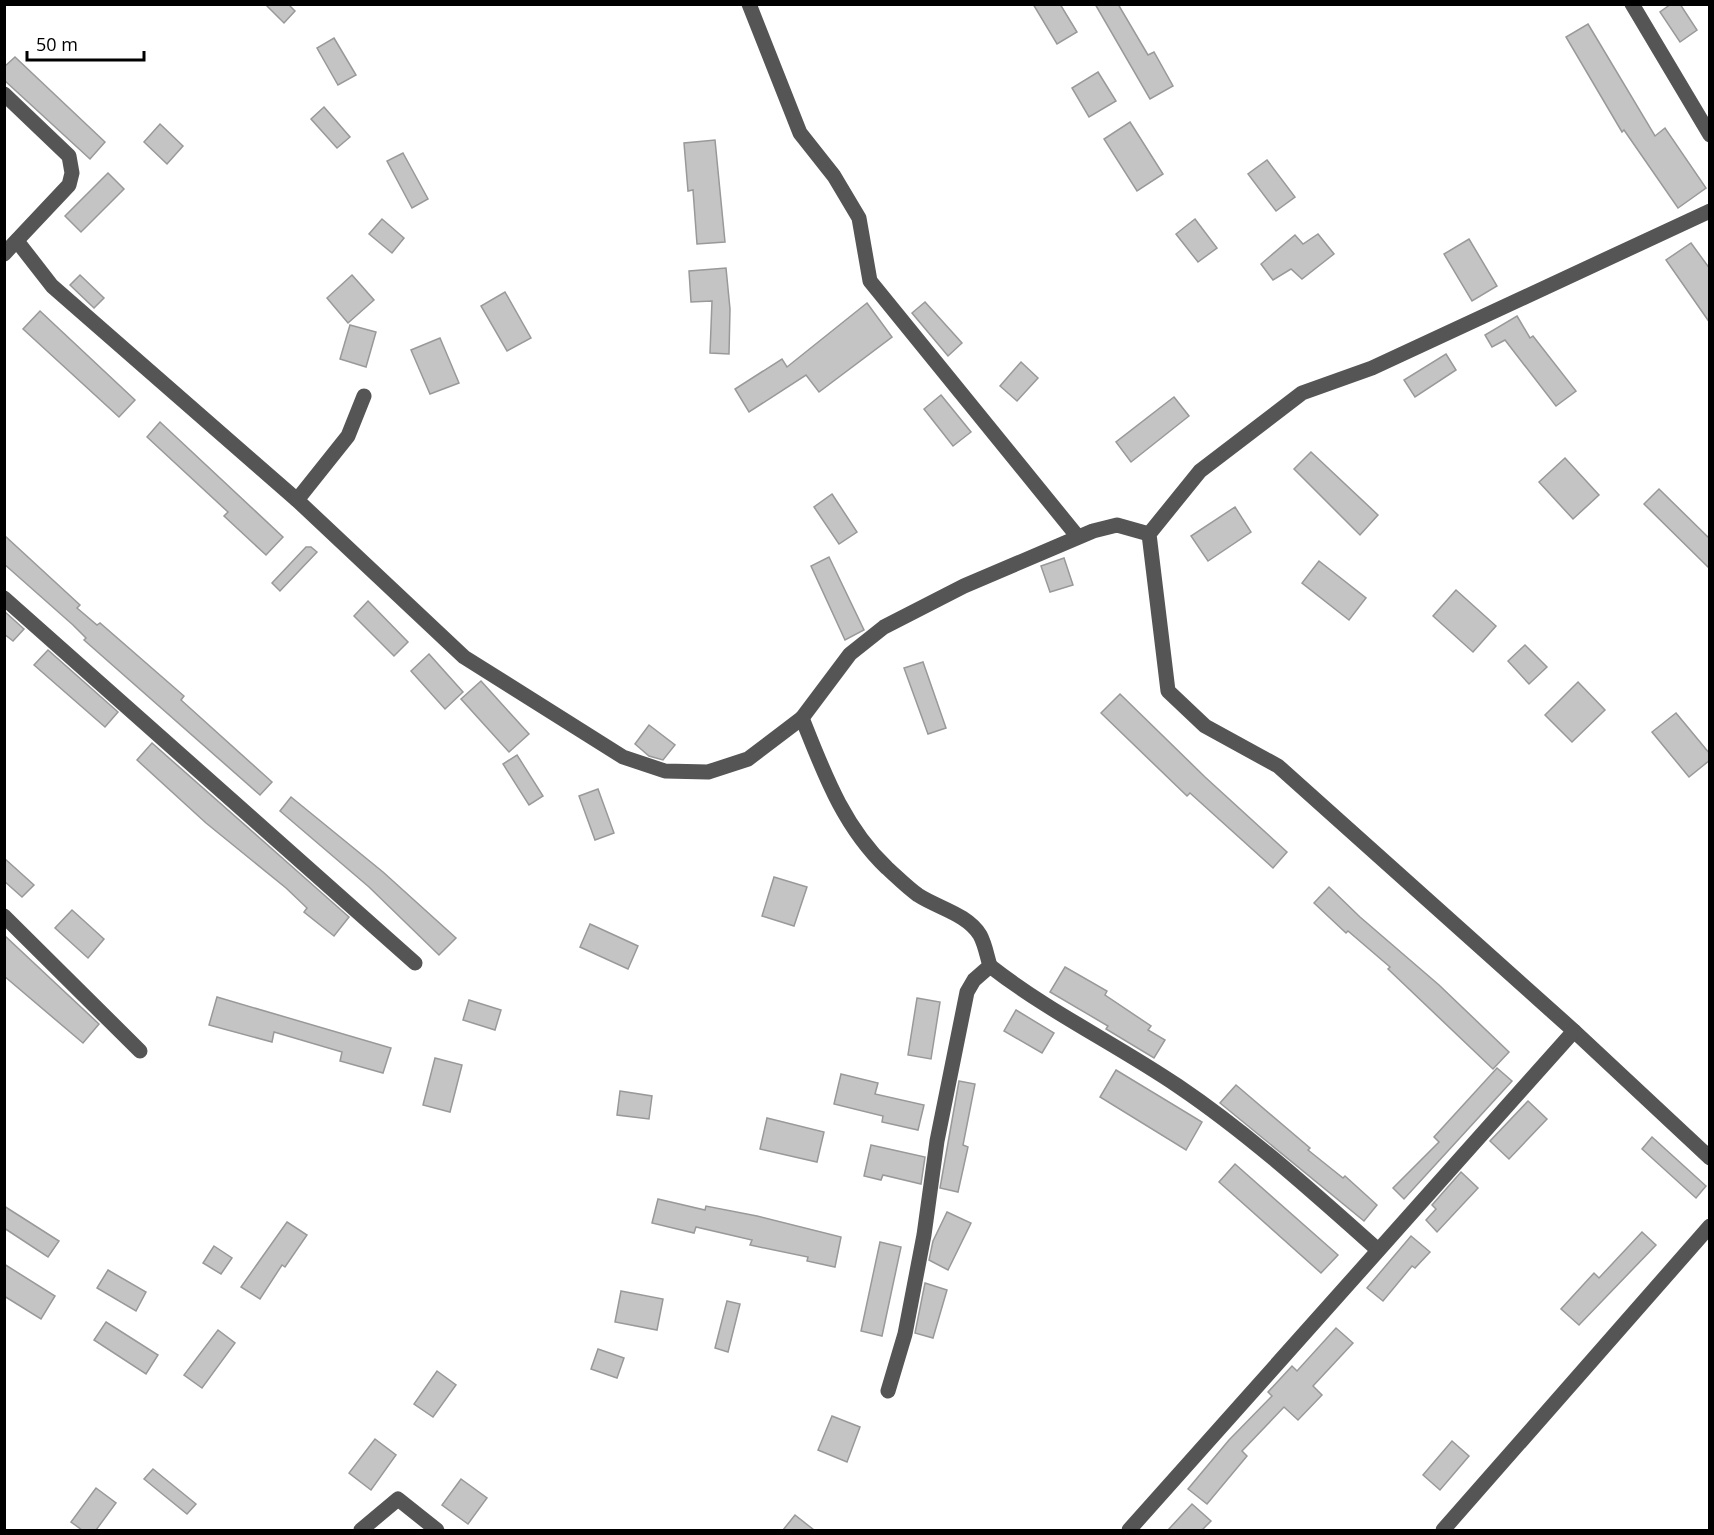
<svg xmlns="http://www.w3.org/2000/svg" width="1714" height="1535" viewBox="0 0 1714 1535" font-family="'Open Sans',sans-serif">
	<rect width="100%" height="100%" fill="#fff"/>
	<g fill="#c4c4c4" stroke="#999" stroke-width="1.5">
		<path d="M265,4H288L295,11L284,23Z"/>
		<path d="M1033,4H1060L1077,32L1057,44Z"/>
		<path d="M1095,4H1118L1148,55L1154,52L1173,86L1150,99Z"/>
		<path d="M1671,4H1680L1697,30L1680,42L1660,12Z"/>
		<path d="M1588,24L1655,136L1665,128L1706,188L1678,208L1624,130L1622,132L1566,37Z"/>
		<path d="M334,38L356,75L338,85L317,48Z"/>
		<path d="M15,57L105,142L90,159L4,80V67Z"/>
		<path d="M1098,72L1116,101L1089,117L1072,88Z"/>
		<path d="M324,107L350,137L337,148L311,119Z"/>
		<path d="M1130,122L1163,174L1137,191L1104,139Z"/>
		<path d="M160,124L183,146L167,164L144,142Z"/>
		<path d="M715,140L725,242L697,244L693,190L688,191L684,143Z"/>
		<path d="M403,153L428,199L412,208L387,161Z"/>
		<path d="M1267,160L1295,197L1276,211L1248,174Z"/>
		<path d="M108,173L124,189L81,232L65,216Z"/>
		<path d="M382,219L404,238L392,253L369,234Z"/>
		<path d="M1195,219L1217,248L1198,262L1176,234Z"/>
		<path d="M1318,234L1334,254L1302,279L1291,269L1273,280L1261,264L1295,235L1303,244Z"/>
		<path d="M1469,239L1497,286L1472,301L1444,254Z"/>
		<path d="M1691,243L1710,269V323L1666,260Z"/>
		<path d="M726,268L730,309L729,354L710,353L712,301L691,302L689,271Z"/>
		<path d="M80,275L104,298L94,308L70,285Z"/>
		<path d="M352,275L374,300L348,323L327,298Z"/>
		<path d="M505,292L531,338L507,351L481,306Z"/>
		<path d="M925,302L962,343L948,356L912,313Z"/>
		<path d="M867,303L892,337L819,392L806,375L749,412L735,389L782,359L787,367Z"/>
		<path d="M40,311L135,400L119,417L23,329Z"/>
		<path d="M1517,316L1530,338L1533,336L1576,391L1556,406L1505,340L1492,347L1485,335Z"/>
		<path d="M350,325L376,332L366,367L340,359Z"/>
		<path d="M440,338L459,383L430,394L411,350Z"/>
		<path d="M1446,354L1456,370L1415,397L1404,380Z"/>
		<path d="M1021,362L1038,378L1017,401L1000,386Z"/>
		<path d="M941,395L971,432L953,446L924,409Z"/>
		<path d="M1174,397L1189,416L1131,462L1116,442Z"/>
		<path d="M160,422L283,537L266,555L224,516L228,512L147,437Z"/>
		<path d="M1311,452L1378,515L1360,535L1294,469Z"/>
		<path d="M1565,458L1599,495L1573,519L1539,482Z"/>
		<path d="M1659,489L1710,539V569L1644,504Z"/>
		<path d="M832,494L857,532L839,544L814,507Z"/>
		<path d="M1235,507L1251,532L1208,561L1191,536Z"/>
		<path d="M4,535L80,605L77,608L97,625L100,623L184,696L181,700L272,782L260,795L84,640L86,638L73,625L4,564Z"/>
		<path d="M306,547H311L317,552L280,591L272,583Z"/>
		<path d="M829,557L864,630L845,640L811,566Z"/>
		<path d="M1064,558L1073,585L1050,592L1041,566Z"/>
		<path d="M1319,561L1366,598L1349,620L1302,583Z"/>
		<path d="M1456,590L1496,626L1473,652L1433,616Z"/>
		<path d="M368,601L408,642L394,656L354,616Z"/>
		<path d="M4,611L24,629L13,641L4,634Z"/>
		<path d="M1525,645L1547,667L1529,684L1508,661Z"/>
		<path d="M48,650L118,712L105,727L34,665Z"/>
		<path d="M429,654L463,692L445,709L411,671Z"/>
		<path d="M923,662L946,728L928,734L904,668Z"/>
		<path d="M481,681L529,734L509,752L461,699Z"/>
		<path d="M1578,682L1605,710L1572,742L1545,715Z"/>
		<path d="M1120,694L1205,777L1287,852L1273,868L1190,793L1187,796L1101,713Z"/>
		<path d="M1676,713L1710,754V760L1689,777L1652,732Z"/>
		<path d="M649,725L675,745L663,760L649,756L635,744Z"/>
		<path d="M152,743L349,917L334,936L304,912L307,908L286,888L206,823L137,760Z"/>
		<path d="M517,755L543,796L529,805L503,764Z"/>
		<path d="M598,789L614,833L595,840L579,796Z"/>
		<path d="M291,797L383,872L456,938L439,955L369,887L280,811Z"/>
		<path d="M4,858L34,885L22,897L4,881Z"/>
		<path d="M774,877L807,887L794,926L762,916Z"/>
		<path d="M1329,887L1360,917L1439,985L1509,1052L1493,1069L1388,969L1390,967L1348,931L1346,933L1314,903Z"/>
		<path d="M72,910L104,939L88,958L55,928Z"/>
		<path d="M590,924L638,946L628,969L580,947Z"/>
		<path d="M4,935L99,1024L83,1043L4,976Z"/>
		<path d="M1065,967L1107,991L1105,995L1151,1026L1148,1030L1165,1040L1154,1058L1106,1029L1108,1026L1050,992Z"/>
		<path d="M217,997L391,1048L383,1073L340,1061L342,1052L274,1032L272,1042L209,1025Z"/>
		<path d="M917,998L940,1002L931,1059L908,1055Z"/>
		<path d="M469,1000L501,1010L495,1030L463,1020Z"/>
		<path d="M1016,1010L1054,1033L1042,1053L1004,1031Z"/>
		<path d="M435,1058L462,1065L450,1112L423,1105Z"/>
		<path d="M1497,1068L1512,1081L1404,1199L1393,1188L1439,1142L1434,1137Z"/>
		<path d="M1116,1070L1202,1122L1186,1150L1100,1097Z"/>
		<path d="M841,1074L878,1083L875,1094L924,1105L918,1130L882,1122L883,1116L834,1104Z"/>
		<path d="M959,1081L975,1084L963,1145L968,1147L958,1192L940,1188Z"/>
		<path d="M1236,1085L1310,1148L1308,1150L1343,1178L1345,1176L1377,1205L1364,1221L1220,1103Z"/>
		<path d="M620,1091L652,1096L649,1119L617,1115Z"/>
		<path d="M1528,1101L1547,1119L1509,1159L1490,1141Z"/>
		<path d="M767,1118L824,1132L817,1162L760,1149Z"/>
		<path d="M1652,1137L1706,1186L1696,1198L1642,1149Z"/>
		<path d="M871,1145L925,1157L921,1184L883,1175L881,1180L864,1176Z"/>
		<path d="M1235,1164L1338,1255L1321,1273L1219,1182Z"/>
		<path d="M1461,1172L1478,1188L1437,1232L1426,1220L1436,1209L1432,1205Z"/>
		<path d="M658,1199L705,1210L706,1206L757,1216L841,1237L835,1267L807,1261L808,1257L750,1245L752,1240L696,1227L694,1233L652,1223Z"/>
		<path d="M4,1206L59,1241L48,1257L4,1228Z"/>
		<path d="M947,1212L971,1223L948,1270L929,1260L933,1241Z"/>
		<path d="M287,1222L307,1235L285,1267L282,1265L260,1299L241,1287Z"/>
		<path d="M1642,1232L1656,1245L1579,1325L1561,1309L1594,1273L1599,1278Z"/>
		<path d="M1411,1236L1430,1252L1415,1268L1412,1266L1383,1301L1367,1288Z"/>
		<path d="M880,1242L901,1247L882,1336L861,1331Z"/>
		<path d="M214,1246L232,1258L221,1274L203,1263Z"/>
		<path d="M4,1264L55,1296L41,1319L4,1296Z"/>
		<path d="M108,1270L146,1292L136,1311L97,1288Z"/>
		<path d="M925,1283L947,1290L933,1338L915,1333Z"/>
		<path d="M621,1291L663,1299L657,1330L615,1322Z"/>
		<path d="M727,1301L740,1304L728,1352L715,1348Z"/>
		<path d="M106,1322L158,1355L146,1374L94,1340Z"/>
		<path d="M1336,1328L1353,1343L1313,1386L1322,1395L1298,1420L1284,1407L1242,1451L1247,1456L1207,1504L1188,1489L1229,1440L1272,1396L1268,1392L1292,1366L1297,1371Z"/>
		<path d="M218,1330L235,1343L202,1388L184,1375Z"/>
		<path d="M598,1349L624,1358L617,1378L591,1369Z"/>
		<path d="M437,1371L456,1385L433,1417L414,1404Z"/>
		<path d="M832,1416L860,1427L847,1462L818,1450Z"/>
		<path d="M375,1439L396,1455L371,1490L349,1473Z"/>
		<path d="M1452,1441L1469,1456L1440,1490L1423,1475Z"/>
		<path d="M153,1469L196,1504L187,1514L144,1479Z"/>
		<path d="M461,1479L487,1498L468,1524L442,1505Z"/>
		<path d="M96,1488L116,1503L96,1530H82L71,1522Z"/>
		<path d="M1192,1504L1211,1521L1202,1530H1168Z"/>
		<path d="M795,1515L814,1530H783Z"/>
	</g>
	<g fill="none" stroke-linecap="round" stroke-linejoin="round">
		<g stroke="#555" stroke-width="15">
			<path d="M749,4L800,133L834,176L859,218L870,281L1078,537"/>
			<path d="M1632,4L1710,135"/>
			<path d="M4,94L69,156L72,173L69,185L4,254"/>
			<path d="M1710,211L1372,368L1302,393L1200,471L1149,534L1168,691L1205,726L1278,766L1574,1031L1710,1158"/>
			<path d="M17,241L52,286L297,500L464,657L623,757L665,771L708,772L748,759L802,718L850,654L884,627L964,586L1093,531L1117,525L1149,534"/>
			<path d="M297,500L348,436L364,396"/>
			<path d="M4,598L415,963"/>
			<path d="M802,718C824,773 843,826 887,868C897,877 908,888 918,895C938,908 967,914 980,935C985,944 987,956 990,966L974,980L967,992L937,1141L924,1235L905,1334L888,1391"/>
			<path d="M4,916L140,1051"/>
			<path d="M990,966C1049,1012 1116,1044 1178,1086C1249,1134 1314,1193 1378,1250"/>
			<path d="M361,1530L398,1499L437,1530"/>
			<path d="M1129,1530L1574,1031"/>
			<path d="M1443,1530L1710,1226"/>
		</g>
	</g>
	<rect width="1714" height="1535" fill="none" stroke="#000000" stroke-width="12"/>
	<path d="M27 51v9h117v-9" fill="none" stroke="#000000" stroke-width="3"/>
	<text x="36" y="51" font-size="18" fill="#000000" stroke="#ffffff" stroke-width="4.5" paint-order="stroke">50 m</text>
</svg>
